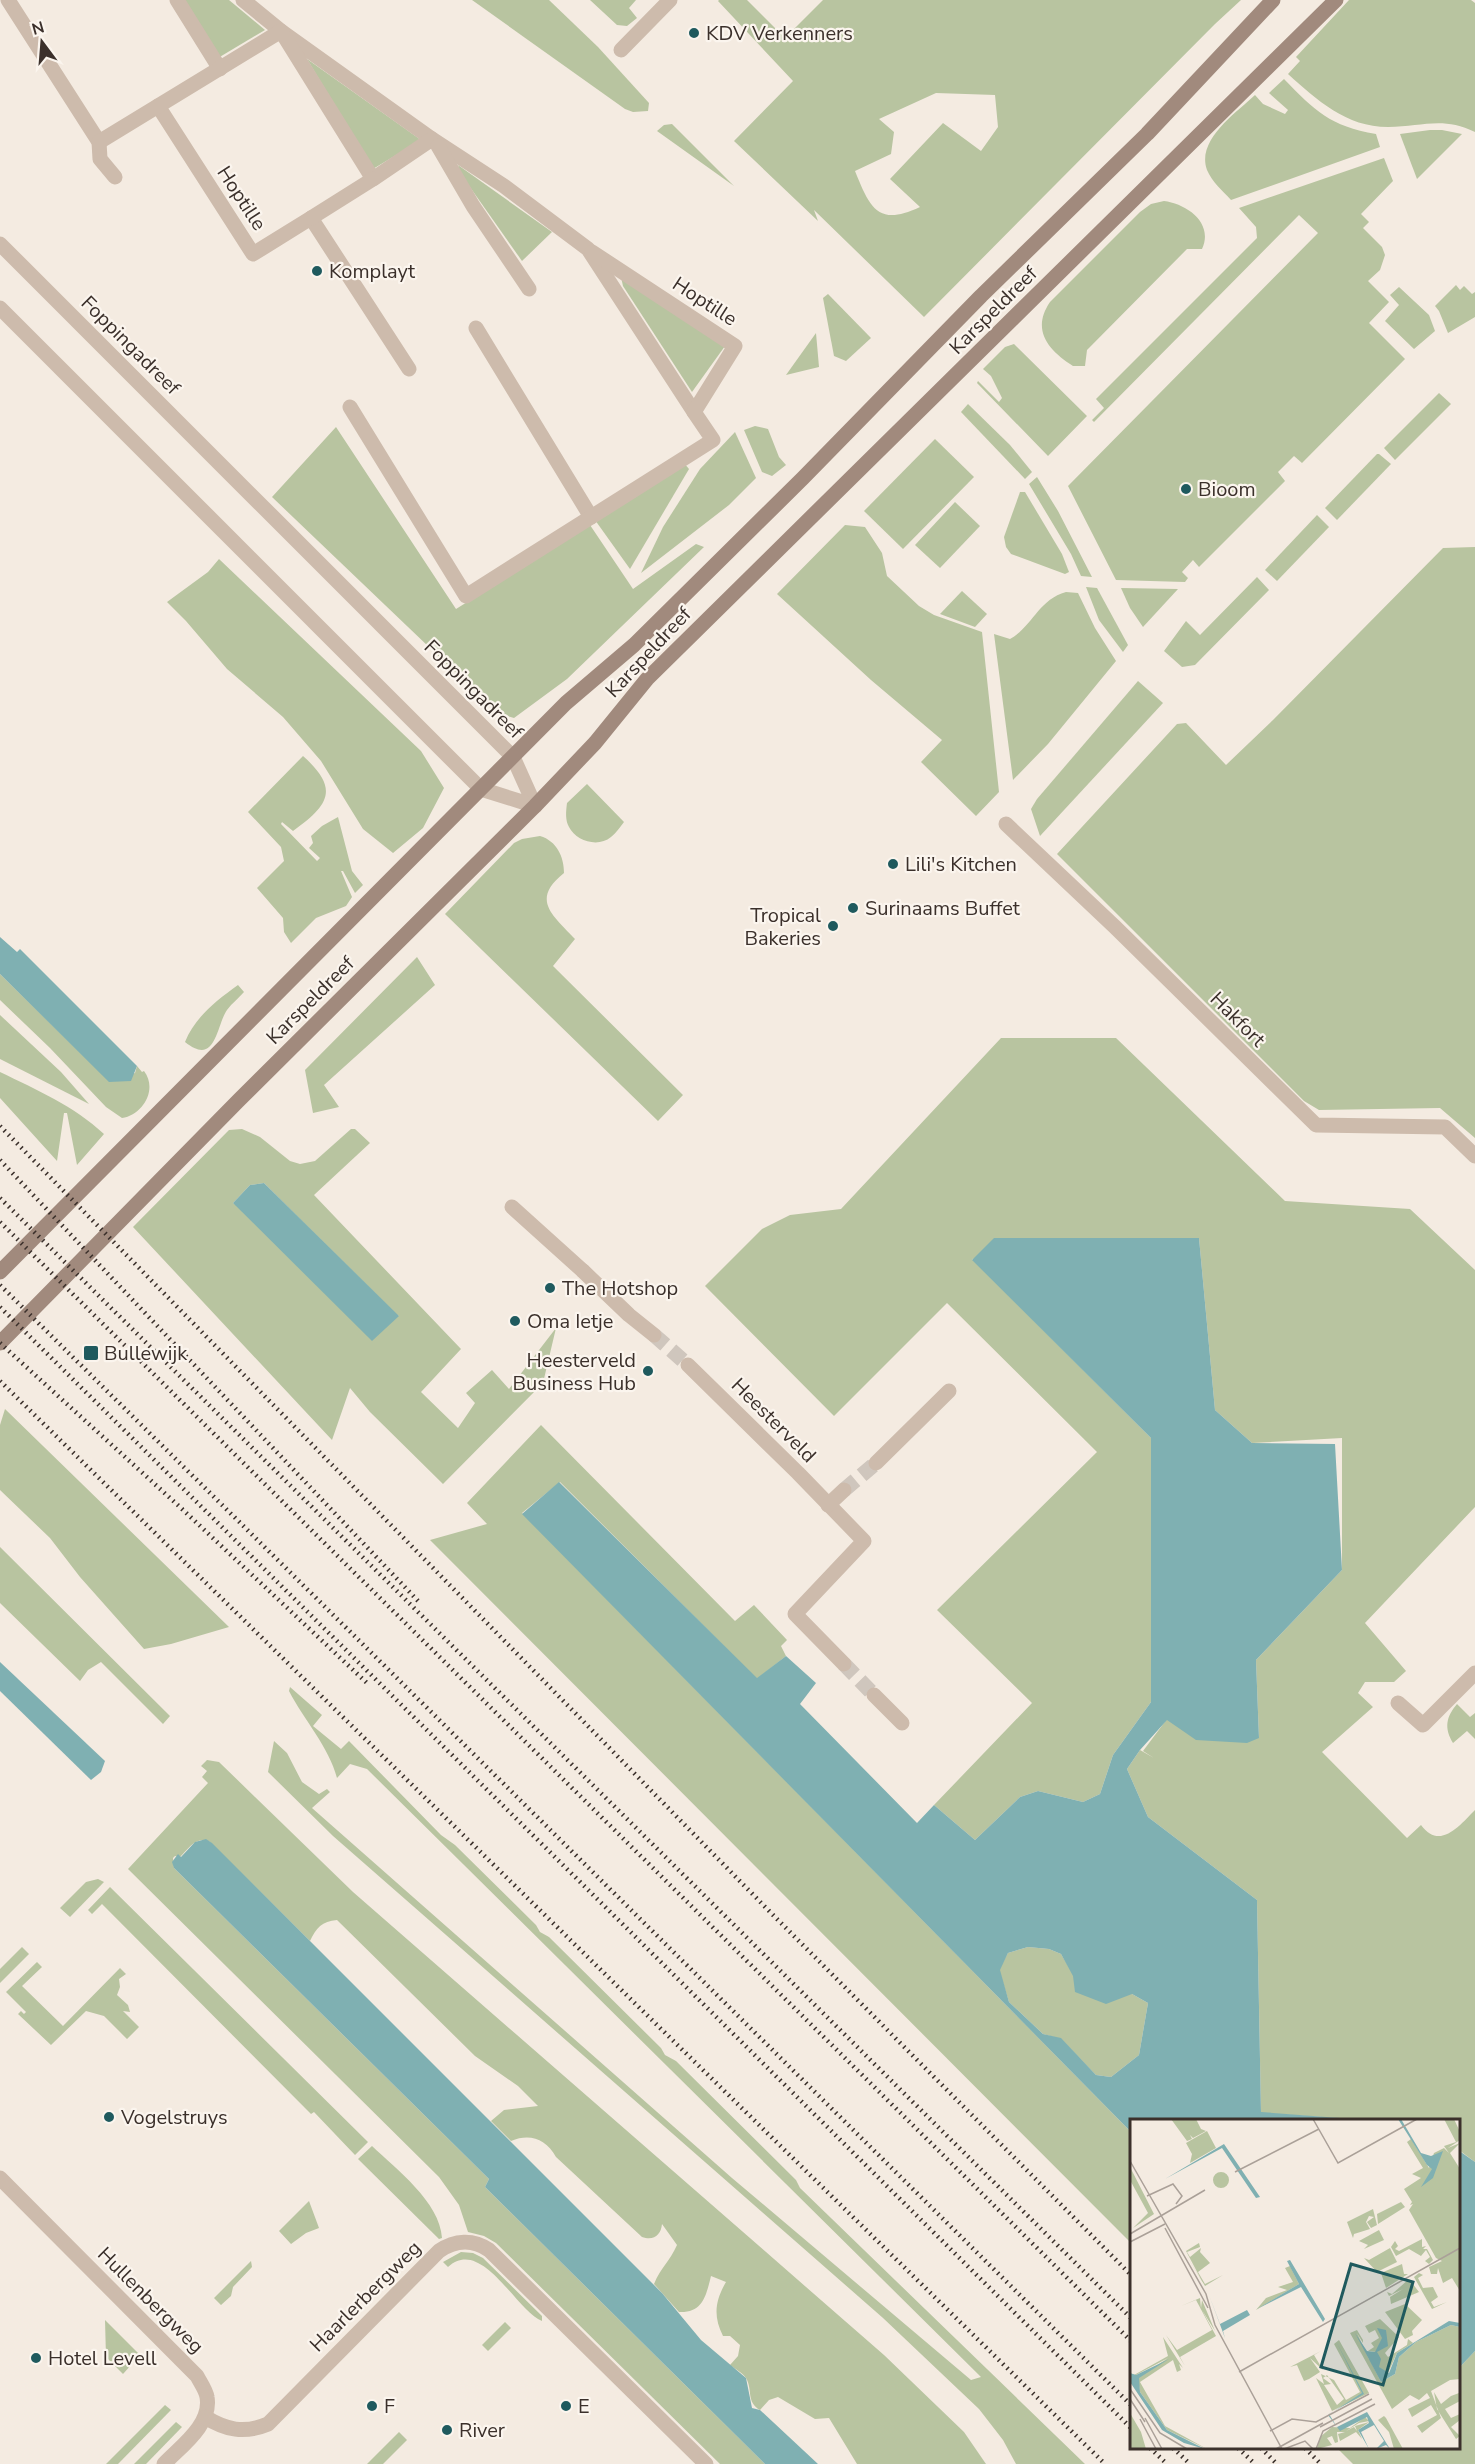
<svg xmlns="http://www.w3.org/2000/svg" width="1475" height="2464" viewBox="0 0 1475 2464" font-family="'Nunito Sans',sans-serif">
	<rect width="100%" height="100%" fill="#f4ebe1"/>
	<g fill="#b8c4a0" fill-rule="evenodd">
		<path d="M184,0H229L265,30L218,58Z"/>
		<path d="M472,0H549L598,47L649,103L648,111L633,112L625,109Z"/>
		<path d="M590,0H636L629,8L637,18L627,26L617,25Z"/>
		<path d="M719,0H747L785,38L823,0H1241L1215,24L924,317L814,210L818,221L734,141L793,81L718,1ZM936,93L995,95L998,127L981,151L943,123L890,179L920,207C878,227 870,208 855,171L891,154L894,132L879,119Z"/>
		<path d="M1349,0H1471L1475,3V132C1442,116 1422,127 1388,127C1346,127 1317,100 1288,74L1300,61L1296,57Z"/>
		<path d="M307,59L421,140L373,169Z"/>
		<path d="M1284,79C1315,111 1330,126 1376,134L1380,147L1231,200C1223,191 1212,182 1207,170C1196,140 1236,113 1255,95L1263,104L1285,114L1288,110L1269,93Z"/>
		<path d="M672,124L734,186L657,131L664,125Z"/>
		<path d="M1430,130H1442L1462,134L1417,179L1400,134Z"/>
		<path d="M1384,158L1393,181L1361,214L1369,222L1363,228L1382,247L1385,255L1380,270L1368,281L1389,302L1369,323L1405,359L1302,463L1294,456L1278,472L1285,481L1199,567L1193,560L1182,572L1188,578L1185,582L1116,580L1068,486L1318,233L1299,215L1094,422L1092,420L1104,408L1096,399L1257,238L1256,227L1239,208Z"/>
		<path d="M458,165L552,232L522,261L460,173Z"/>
		<path d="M1164,201C1187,204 1214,223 1202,249H1187L1087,350L1085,366H1073C1048,350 1031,330 1050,302L1140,212L1151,204Z"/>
		<path d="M621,277L725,346L692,392L623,286Z"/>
		<path d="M1456,285L1460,290L1464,286L1472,294L1475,292V317L1448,333L1439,311L1435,306Z"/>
		<path d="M1399,287L1429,315L1435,331L1414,349L1385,321L1399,305L1390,295Z"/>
		<path d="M828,294L871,338L846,361L834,356L823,298Z"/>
		<path d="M816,333L819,367L786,375Z"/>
		<path d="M1014,344L1087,416L1048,456L977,383L978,381L999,402L1002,398L991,376L983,369L1005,347Z"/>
		<path d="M1439,393L1451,404L1395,460L1384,448Z"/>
		<path d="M968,404L1010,445L1032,472L1025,479L961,412Z"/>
		<path d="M755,426L768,429L779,457L786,465L772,476L762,472L744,430Z"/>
		<path d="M336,427L456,609L590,525L633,589L696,544L704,547L567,679L514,718L498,713L272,497Z"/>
		<path d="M735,432L756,478L729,505L641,573L663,527L700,469Z"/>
		<path d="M935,439L974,477L903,549L864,511Z"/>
		<path d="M1377,454H1379L1391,464L1337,520L1325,508Z"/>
		<path d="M683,462L689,469L630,569L595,520Z"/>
		<path d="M1037,477L1058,511L1092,577L1081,576L1071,554L1029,484Z"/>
		<path d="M1020,492H1025L1062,554L1069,572L1065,574L1011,554L1006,547L1004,537Z"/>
		<path d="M955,502L980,526L940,568L915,545Z"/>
		<path d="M1317,515L1329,527L1277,581L1265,570Z"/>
		<path d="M845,525L865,527L882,553L887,576L919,606L934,615L982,632L999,792L976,816L921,762L942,740L871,680L777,594Z"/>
		<path d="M1475,547V1138L1440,1108L1319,1110L1304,1101L1057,854L1177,724L1186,723L1226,765L1273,720L1443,548Z"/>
		<path d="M219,559L421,751L444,788L423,828L393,853L363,829L321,761L283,717L227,669L186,621L167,602L208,572Z"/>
		<path d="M1257,577L1269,590L1195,665L1182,667L1164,651L1186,621L1200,635Z"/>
		<path d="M1086,587L1097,588L1128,645L1123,652L1099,620Z"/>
		<path d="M1121,588L1178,589L1143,627L1130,608Z"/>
		<path d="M962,591L987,614L975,627L940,614Z"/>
		<path d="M1066,592L1078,593L1095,628L1116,661L1048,744L1013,780L994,634L1010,639C1033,626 1038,600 1066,592Z"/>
		<path d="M1138,681L1163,703L1040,836L1031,809L1037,799Z"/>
		<path d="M303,756C340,789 329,805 293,831L282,822L281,824L317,861L320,858L309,848L313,843L311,836L322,826L338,817L352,871L363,885L355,893L343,871H341L352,897L346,906L316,918L291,943L284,932L283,918L257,888L284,861L281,847L248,812Z"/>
		<path d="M587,784L624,822C620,827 616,833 611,837C598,848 576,841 569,827C565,820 566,811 567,803Z"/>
		<path d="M540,836C557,841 564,857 564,873C530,900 553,915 575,939L553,966L683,1095L658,1121L445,914L514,843L522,839Z"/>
		<path d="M417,957L435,985L324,1085L339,1107L313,1113L305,1070Z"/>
		<path d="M0,974L109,1081L135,1073L137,1066L142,1072L144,1071C158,1089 143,1115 122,1118L106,1107L50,1048L0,1000Z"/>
		<path d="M238,985L244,992C239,998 232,1003 227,1010C216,1026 216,1067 185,1042C195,1017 216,1001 238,985Z"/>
		<path d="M0,1015L61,1072L89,1104L0,1059Z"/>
		<path d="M1001,1038H1116L1285,1201L1410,1209L1475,1270V1507L1365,1623L1406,1671L1394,1682H1365L1358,1693L1373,1707L1322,1752L1407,1838L1421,1825C1440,1851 1460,1825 1475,1810V2162L1459,2150L1458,2120H1366L1261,2113L1257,1900L1148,1817L1127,1769L1140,1750L1154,1758L1143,1751L1167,1719L1259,1738L1256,1660L1342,1570V1438L1252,1443L1215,1410L1199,1238L972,1259L1151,1438V1702L1113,1755L1100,1794L1083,1802L1038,1791L1020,1797L975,1840L934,1805L1032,1703L937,1610L1097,1452L947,1303L834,1416L705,1286L762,1229L790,1215L841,1209Z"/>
		<path d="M0,1072C37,1090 74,1106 104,1134L77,1165L67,1113H64L57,1161L0,1098Z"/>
		<path d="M242,1129L260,1137L290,1161L300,1164L315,1161L351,1129H355L370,1143L314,1195L461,1349L421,1392L458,1428L475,1403L466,1393L492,1370L509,1389L556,1328L543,1383L443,1484L370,1412L350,1388L332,1440L133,1227L229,1130ZM264,1183L398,1316H399L233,1203L250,1185Z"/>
		<path d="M5,1409L229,1627L171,1644L144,1649L80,1577L50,1538L0,1490V1425Z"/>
		<path d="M541,1425L735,1621L754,1605L787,1640L781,1646L786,1656L757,1679L560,1482L522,1513L1131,2132V2243L430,1540L487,1524L467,1503Z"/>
		<path d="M0,1547L170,1716L163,1724L101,1662L88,1670L80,1681L0,1603Z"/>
		<path d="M290,1687L322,1715L313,1726L341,1749L349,1741L441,1835L455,1845L536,1925L540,1932L549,1937L661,2048L665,2055L676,2061L796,2180L800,2188L1085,2464H1016L1003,2440L979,2409L883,2318L333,1836L268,1772L274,1741L287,1753L302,1782L319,1794L327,1789L330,1792L312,1808L732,2178L971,2380L981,2377L367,1769L350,1764L337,1778C329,1747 304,1720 289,1691Z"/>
		<path d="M1457,1704L1470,1717L1475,1713V1739L1467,1731L1453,1743C1444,1728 1446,1717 1457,1704Z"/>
		<path d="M207,1760L219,1762L353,1892L884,2355L964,2432L986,2464H857L829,2418L815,2419L778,2397L769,2400L760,2410C746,2402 753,2390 746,2378C743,2373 735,2369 730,2365L738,2356L740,2345L730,2336H723C713,2316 715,2301 726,2282L711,2276C706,2296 703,2313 679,2312L654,2284C661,2267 670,2261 677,2245L662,2224C661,2235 654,2241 642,2237L556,2157C546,2139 530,2133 511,2141L491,2121L504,2110L538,2106L518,2086L475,2056L337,1920C322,1921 316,1928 310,1941L210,1842C197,1835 189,1848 180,1857L175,1856L173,1858L174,1868L489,2179L485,2187L765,2464H720L496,2243L484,2236L468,2232L459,2205L439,2177L128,1869L208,1783L202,1777L207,1771L201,1766Z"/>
		<path d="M98,1879L104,1882L70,1917L60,1908L86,1882Z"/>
		<path d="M110,1887L368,2142L355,2155L314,2112L311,2114L102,1904L92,1914L88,1910Z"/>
		<path d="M22,1947L29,1954L0,1983V1969Z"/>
		<path d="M1028,1947L1049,1949L1061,1954L1074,1976L1132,1994L1148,2003L1139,2055L1111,2077L1096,2075L1061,2039L1043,2034L1009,2002L999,1970L1008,1953Z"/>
		<path d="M37,1962L42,1967L22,1986L63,2026L120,1968L126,1974L119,1979L120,1987L117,1995L128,2005L130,2012L123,2011L139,2027L127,2039L104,2016L86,2011L51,2045L18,2014L21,2011L24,2014L26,2012L6,1992Z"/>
		<path d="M372,2146C396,2169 440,2202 442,2238L439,2239L358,2159Z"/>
		<path d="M309,2201L319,2228L306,2233L291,2244L279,2231Z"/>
		<path d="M461,2252L473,2253L483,2258L542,2316V2321C516,2311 482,2236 448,2267L443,2262Z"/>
		<path d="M251,2261L252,2267L233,2287L231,2296L221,2305L214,2298Z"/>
		<path d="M105,2320L140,2355L123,2374L106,2357Z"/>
		<path d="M505,2322L511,2328L488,2351L482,2345Z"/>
		<path d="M1475,2351V2464H1353L1337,2448H1458L1459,2368Z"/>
		<path d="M165,2405L171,2410L118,2464H106Z"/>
		<path d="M176,2422L182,2427L146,2464H134Z"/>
		<path d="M399,2432L407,2440L383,2464H367Z"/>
	</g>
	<g fill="#7fb0b2" fill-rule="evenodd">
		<path d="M0,937L17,952L20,949L137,1066L131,1081L109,1082L0,974Z"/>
		<path d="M264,1183L399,1316L372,1341L233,1203L250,1185Z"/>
		<path d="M994,1238H1199L1215,1410L1252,1443L1335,1444L1342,1570L1256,1660L1259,1738L1247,1743L1196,1740L1167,1720L1140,1750L1127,1769L1148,1817L1257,1900L1261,2112L1366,2120H1132L1131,2132L522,1514L559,1482L757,1678L786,1656L816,1683L800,1704L917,1823L934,1805L975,1840L1020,1797L1038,1791L1083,1802L1100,1794L1113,1755L1151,1702V1438L972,1260ZM1028,1947L1049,1949L1061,1954L1073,1976L1075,1992L1106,2004L1132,1994L1148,2003L1139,2055L1111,2077L1096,2075L1061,2038L1043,2034L1009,2002L1000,1970L1008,1953Z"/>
		<path d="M0,1662L105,1761L101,1772L91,1780L0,1691Z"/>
		<path d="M206,1839L212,1843L662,2293L701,2340L746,2378L752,2408L760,2410L818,2464H765L485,2187L489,2179L174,1868L172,1862L178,1854L181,1857L195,1842Z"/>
		<path d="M1458,2150L1475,2162V2351L1459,2368Z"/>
	</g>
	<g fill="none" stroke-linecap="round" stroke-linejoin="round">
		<g stroke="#cfc6bd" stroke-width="15" stroke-dasharray="15 8" stroke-linecap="butt">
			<path d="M654,1335L688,1365"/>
			<path d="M844,1490L876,1463"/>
			<path d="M844,1664L874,1695"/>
		</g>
		<g stroke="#cdbbac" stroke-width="15">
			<path d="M8,0L99,142L100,159L115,177"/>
			<path d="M177,0L220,69"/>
			<path d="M243,0L281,31L432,139"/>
			<path d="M158,106L253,254L311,218L409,369"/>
			<path d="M99,142L281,31L373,179L432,139L504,186L588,249L694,412"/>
			<path d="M438,146L473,206L529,289"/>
			<path d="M311,218L373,179"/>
			<path d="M476,328L591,517"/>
			<path d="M350,407L466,596L713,440L694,412L735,346L592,252"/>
			<path d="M512,1207L583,1271"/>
		</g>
		<g stroke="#cdbbac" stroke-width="15">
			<path d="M621,50L670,0"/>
			<path d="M1006,824L1115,927L1316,1125L1445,1127L1475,1156"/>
			<path d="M583,1271L629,1315L654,1335"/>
			<path d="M688,1365L798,1473L864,1541L795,1614L844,1664"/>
			<path d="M876,1463L949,1391"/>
			<path d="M828,1505L844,1490"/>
			<path d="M874,1695L902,1723"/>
			<path d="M1398,1703L1423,1725L1475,1673"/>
			<path d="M0,2178L197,2376C200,2382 206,2390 207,2397C212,2425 180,2447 164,2464"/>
			<path d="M205,2417C226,2430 244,2434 268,2424L439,2251C455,2240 473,2239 489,2250L706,2464"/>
		</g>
		<g stroke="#cdbbac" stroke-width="15">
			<path d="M0,244L513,757L535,806"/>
			<path d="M0,308L481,789L535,806"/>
		</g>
		<g stroke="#a18a7d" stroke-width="15">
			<path d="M0,1272L566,703L634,645L803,478L981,296L1147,134L1273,0"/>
			<path d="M0,1343L239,1100L535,806L595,743L647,679L1336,0"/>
		</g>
		<g stroke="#3b302b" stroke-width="4.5" stroke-dasharray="1.5 4.5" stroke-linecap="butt">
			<path d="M0,1126L776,1918L1132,2276"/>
			<path d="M0,1160L419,1602"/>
			<path d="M0,1198L1132,2319"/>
			<path d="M0,1222L1132,2342"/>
			<path d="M0,1285L1132,2406"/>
			<path d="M0,1307L1132,2429"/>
			<path d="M0,1343L181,1508L368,1684"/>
			<path d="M0,1381L1105,2464"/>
			<path d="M1150,2448L1167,2464"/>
			<path d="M1173,2448L1190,2464"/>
			<path d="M1238,2448L1255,2464"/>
			<path d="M1261,2448L1277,2464"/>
			<path d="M1305,2448L1321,2464"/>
		</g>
	</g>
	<g fill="#1f5a5e" stroke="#fbf5ee" stroke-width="2">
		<circle cx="694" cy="33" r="6"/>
		<circle cx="317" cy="271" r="6"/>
		<circle cx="1186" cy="489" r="6"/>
		<circle cx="893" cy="864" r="6"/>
		<circle cx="853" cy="908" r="6"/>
		<circle cx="833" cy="926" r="6"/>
		<circle cx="550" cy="1288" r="6"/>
		<circle cx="515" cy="1321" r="6"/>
		<rect x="83" y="1345" width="16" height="16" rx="3"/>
		<circle cx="648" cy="1371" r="6"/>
		<circle cx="109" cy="2117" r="6"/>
		<circle cx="36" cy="2358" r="6"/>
		<circle cx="372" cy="2406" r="6"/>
		<circle cx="566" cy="2406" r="6"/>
		<circle cx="447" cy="2430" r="6"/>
	</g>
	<g text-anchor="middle" stroke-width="4.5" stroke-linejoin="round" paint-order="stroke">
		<g font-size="20" fill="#3b302b" stroke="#fbf5ee" text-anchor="start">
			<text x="706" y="40">KDV Verkenners</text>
			<text x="329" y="278">Komplayt</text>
			<text x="1198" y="496">Bioom</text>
			<text x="905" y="871">Lili's Kitchen</text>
			<text x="865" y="915">Surinaams Buffet</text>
			<text x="821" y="922" text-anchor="end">Tropical<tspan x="821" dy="23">Bakeries</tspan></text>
			<text x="562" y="1295">The Hotshop</text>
			<text x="527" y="1328">Oma Ietje</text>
			<text x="104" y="1360">Bullewijk</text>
			<text x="636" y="1367" text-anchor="end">Heesterveld<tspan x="636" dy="23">Business Hub</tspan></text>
			<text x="121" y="2124">Vogelstruys</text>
			<text x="48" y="2365">Hotel Levell</text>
			<text x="384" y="2413">F</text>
			<text x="578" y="2413">E</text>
			<text x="459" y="2437">River</text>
		</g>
		<g font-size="20" fill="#3b302b" stroke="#fbf5ee">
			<text transform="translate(242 198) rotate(57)" y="7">Hoptille</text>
			<text transform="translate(705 301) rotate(33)" y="7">Hoptille</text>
			<text transform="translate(993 310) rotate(-45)" y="7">Karspeldreef</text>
			<text transform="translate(131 345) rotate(45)" y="7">Foppingadreef</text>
			<text transform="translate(648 652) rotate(-47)" y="7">Karspeldreef</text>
			<text transform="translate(474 689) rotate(45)" y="7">Foppingadreef</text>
			<text transform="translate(310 1000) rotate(-45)" y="7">Karspeldreef</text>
			<text transform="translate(1238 1019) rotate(45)" y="7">Hakfort</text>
			<text transform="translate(774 1420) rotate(45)" y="7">Heesterveld</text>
			<text transform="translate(365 2296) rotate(-45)" y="7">Haarlerbergweg</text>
			<text transform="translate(151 2300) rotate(45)" y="7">Hullenbergweg</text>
		</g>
	</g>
	<g transform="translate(1130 2119)">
		<rect width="330" height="330" fill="#f4ebe1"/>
		<path d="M41,0H66L71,10L76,12L63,19L60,16L62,20L57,22ZM314,0H324L330,13V21L318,29L330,24L320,34L330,50V172L322,159L313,164L308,149L307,155H301L299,148L312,142L306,139L279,91L283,85L280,86L282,83L274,70L291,59L282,55L293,49L277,23L281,20L299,49L304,34L314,29L319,34L314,27L326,23ZM77,12L86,29L60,44L62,35L56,24ZM0,48L24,95L3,109L18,94L0,61ZM83 61a8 8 0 1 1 16 0a8 8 0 1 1-16 0ZM271,83L275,88L248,105L247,95ZM243,90L247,106L241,109L237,103L244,98L239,97L236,103L240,110L224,115L223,119L217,103ZM249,111L254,121L234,130L238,126L229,122ZM292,120V128L296,127L293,130H297L303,141L299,145L295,142L300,138L296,131L291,137L279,130L266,137L261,128L265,122L268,127L265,130L269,132ZM69,124L70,128L57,133L60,138L71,129L70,133L80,144L68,153L75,165L93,156L75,167L55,134L73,164L56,132ZM260,129L267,143L247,153L234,139L239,141ZM272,145L274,155H278L256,169L251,154ZM160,147L169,165L126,191L136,179L157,171L148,168L163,163L155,149ZM289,154L293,156L288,159L293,169L303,168L308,178L301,183L304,188L317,183L302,190L284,158ZM279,160L289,173L261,185L260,178L273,170L259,177L257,173L262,175ZM70,179L71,189L72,181L85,212L72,191L86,217L50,238L55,247L36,216L47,231L82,211L66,181L51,187ZM275,185L292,201L282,212L283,216L275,220L255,193ZM250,200L269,218L255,234L258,238L277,226L278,220L283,224L267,234L258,254L248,248L246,233L238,232L244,228L241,224L249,219L245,211L239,214L235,207ZM321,206L330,208V260L320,261L301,272L311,299L292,314L287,307L307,296L301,286L282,298L278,290L300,279L297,274L289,281L280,276L262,290L220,214L227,211L233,221V224L227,214L239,240L245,243L242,245L251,263L265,255L269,238L286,223ZM33,218L53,249L49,245L51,251L47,253L43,241L10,263L35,307L77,330L37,311L10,273L8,259L38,239L6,256L4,257L0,254L4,256L38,237ZM209,221L239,274L202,292L186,259L194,265L191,255L204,261L216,281L230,273L204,225ZM197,256L214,280L207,286L194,266L201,265L193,259ZM191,232L184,236L193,251L180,239L190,253L179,260L174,262L167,246L160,248ZM304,273L311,285L321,277L329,274L330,282L315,290L321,299L330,295V301L321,308L330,317L326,320L307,290ZM0,294L11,313L16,330H0ZM254,297L256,299L273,330H264L259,313L248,301ZM235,298L239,302L229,304L216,312L224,308L227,312L225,307L239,303L228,311L232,320L226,313L210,322L208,315L215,313H207L208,323L205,324L202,317L197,319L202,326L187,330L190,318L202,308L220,309Z" fill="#b8c4a0" fill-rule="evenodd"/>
		<path d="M268,0H271L291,34L301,37L313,32L303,59L291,68L302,50L297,46ZM94,25L130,78L126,79L92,29L35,60ZM160,141L195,200L193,203L171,168L127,190L169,165L157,142ZM79,176L90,205L117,191L120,196L93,212L95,219ZM319,202L330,204V208L321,206L286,223L269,238L265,255L251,263L225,214L237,232L245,233L252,219L247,209L256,211L258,227L247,233L251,240L249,248L259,254L267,234ZM207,224L234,275L199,295L207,308L237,293L260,330L256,326L246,330L254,322L244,306L231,313L239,330L228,311L239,304L237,298L210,312L198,296L232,274ZM39,240L9,259L10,273L37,311L75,330L54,324L32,311L0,263V254L6,256Z" fill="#7fb0b2"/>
		<path fill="none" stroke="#aaa098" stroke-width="1.5" d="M183,0L208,44L287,0M0,42L76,175L85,206L152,330M105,53L189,10M17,77L43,65L52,77L46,85M35,109L78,189M0,115L75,71M0,123L35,105M109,253L330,129M0,270L30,314L57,330M0,280L15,303M15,299L32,330M10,300L26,330M190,308L242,280M140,312L162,300L186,303L239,275M146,330L193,304M154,330L175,322L183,330M186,330L193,312L245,285"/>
		<path fill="#1f5a5e" fill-opacity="0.15" stroke="#1f5a5e" stroke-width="3" d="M221,145L283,163L253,266L191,248Z"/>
		<rect width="330" height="330" fill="none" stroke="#3b302b" stroke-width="3"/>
	</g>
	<g transform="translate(42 42) rotate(344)" stroke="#fbf5ee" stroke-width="4.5" paint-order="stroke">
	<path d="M0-4.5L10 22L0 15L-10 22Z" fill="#3b302b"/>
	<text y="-9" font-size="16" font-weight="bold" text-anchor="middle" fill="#3b302b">N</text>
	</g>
</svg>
